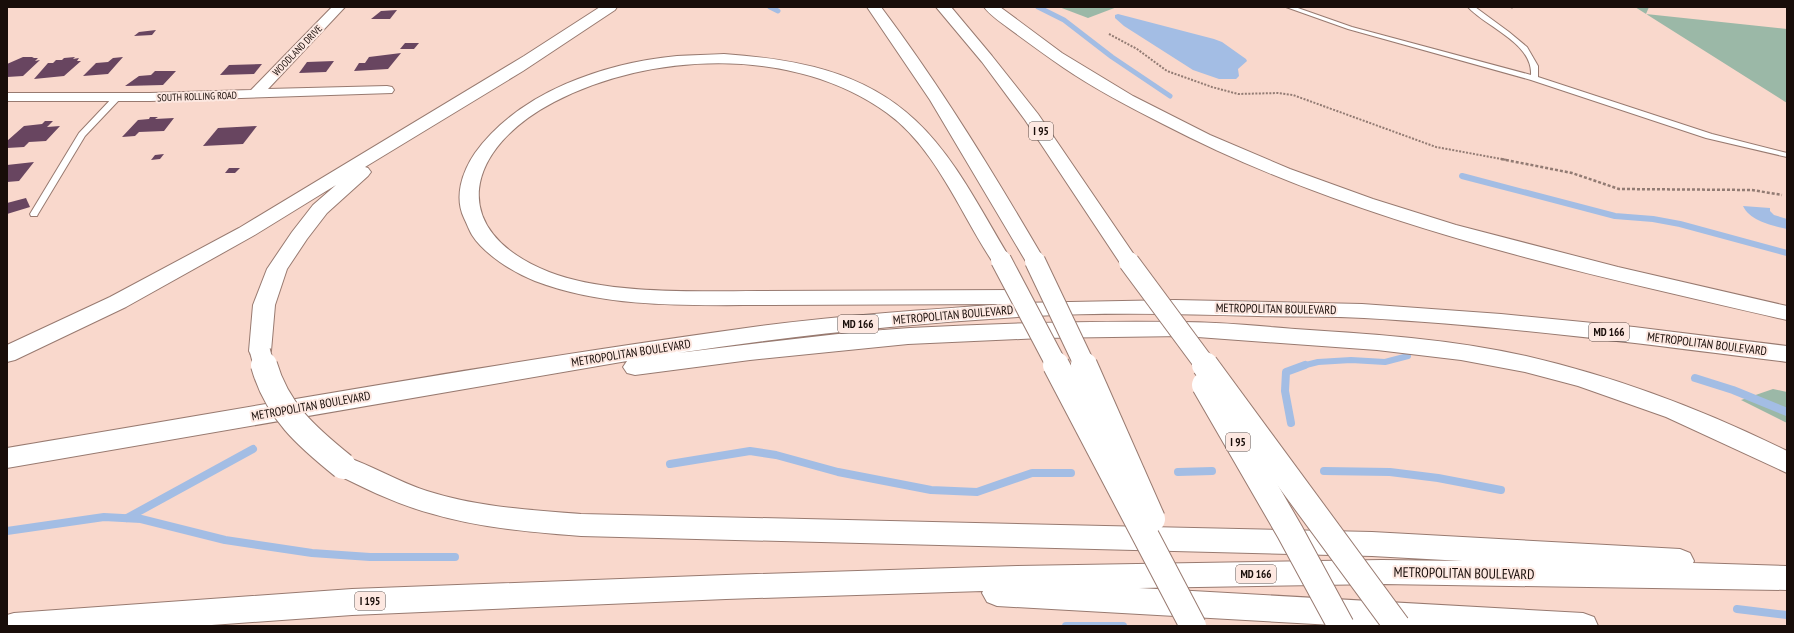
<svg xmlns="http://www.w3.org/2000/svg" width="1794" height="633" viewBox="0 0 1794 633" font-family="'PT Sans Narrow',sans-serif">
	<rect width="100%" height="100%" fill="#f9d8cc"/>
	<g fill="#9bb8a7">
		<path d="M1059,7H1117L1088,18Z"/>
		<path d="M1635,7H1649L1646,14L1787,29V103Z"/>
		<path d="M1773,389L1787,392V423L1741,400Z"/>
	</g>
	<g fill="#a3bde4">
		<path d="M1118,14L1214,39L1222,42L1246,59L1247,61L1238,69L1239,76L1236,79H1219L1193,70L1124,26L1115,18V15Z"/>
		<path d="M1743,206L1770,208V211L1774,215L1787,219V229C1773,226 1750,221 1743,206Z"/>
	</g>
	<g fill="none" stroke-linecap="round" stroke-linejoin="round">
		<g stroke="#a3bde4" stroke-width="5">
			<path d="M770,7L778,11"/>
			<path d="M1038,7L1064,20L1112,57L1170,96"/>
		</g>
		<g stroke="#a3bde4" stroke-width="6">
			<path d="M1462,176L1615,216L1653,219L1680,224L1787,253"/>
			<path d="M1302,366L1318,362L1351,360L1385,362L1408,356"/>
		</g>
		<g stroke="#a3bde4" stroke-width="8">
			<path d="M1695,378L1733,390L1787,412"/>
			<path d="M1291,423L1285,391L1286,372L1305,365"/>
			<path d="M670,464L750,451L776,455L838,472L931,490L977,492L1032,473H1071"/>
			<path d="M1324,471L1390,472L1438,478L1501,490"/>
			<path d="M1178,472L1212,471"/>
			<path d="M127,518L253,449"/>
			<path d="M7,531L104,517L141,519L225,540L312,553L370,557H455"/>
			<path d="M1737,609L1787,615"/>
			<path d="M1066,626H1123"/>
		</g>
	</g>
	<g fill="#684560">
		<path d="M397,10L390,19H371L381,11Z"/>
		<path d="M156,30L152,35L134,36L139,32Z"/>
		<path d="M405,43H419L414,49H400Z"/>
		<path d="M401,53L388,69L354,71L359,63H365L369,57Z"/>
		<path d="M23,57H34L32,58H38L35,61L40,60L23,76L7,77V64Z"/>
		<path d="M75,57L73,59L79,58L77,61H81L64,76L34,79L48,63H53L56,60H62L64,58Z"/>
		<path d="M123,57L108,74L83,76L96,63L108,62L113,58Z"/>
		<path d="M334,61L326,72L299,73L307,62Z"/>
		<path d="M262,64L254,74L220,75L229,65Z"/>
		<path d="M155,71H176L163,85L125,86L139,76L151,75Z"/>
		<path d="M150,117H158L155,119L174,118L164,131L139,132L135,136L122,137L138,120L149,119Z"/>
		<path d="M45,121H53L47,127L60,126L46,141L29,142L24,147L7,148V141L24,126L42,124Z"/>
		<path d="M257,126L243,144L203,146L218,128Z"/>
		<path d="M164,154L160,159L151,160L155,155Z"/>
		<path d="M34,162L19,181L7,182V165Z"/>
		<path d="M229,168H240L235,173H225Z"/>
		<path d="M26,198L30,207L7,214V203Z"/>
	</g>
	<g fill="none" stroke-linecap="round" stroke-linejoin="round">
		<g stroke="#987a70" stroke-width="2">
			<g id="lane">
				<path d="M1286,7H1295L1352,27L1531,75C1533,43 1486,27 1468,7H1475L1509,32L1527,47L1538,66V77L1712,134L1787,153V157L1706,138L1531,80L1348,29Z"/>
				<path d="M114,96H117L121,98L85,136L38,214L37,216H31L30,214L79,133Z"/>
			</g>
		</g>
		<g stroke="#987a70" stroke-width="2">
			<path id="street" d="M332,7H345L268,89L387,86L392,87L394,90L392,93L150,101H7V93H150L251,90Z"/>
		</g>
		<g stroke="#987a70" stroke-width="2">
			<g id="highway">
				<path d="M600,7H617L615,10L523,71L365,167L368,168L371,172L368,176L327,213L307,239L287,269L275,305L271,351L268,357L260,359L252,357L249,351L253,305L267,269L292,232L313,205L336,185L253,236L126,307L15,360L7,362V345L110,297L239,228L524,56Z"/>
				<path d="M867,7H881C942,88 994,174 1045,261L1042,265L1035,267L1028,265L930,100Z"/>
				<path d="M936,7H951L992,56L1038,114L1139,262L1136,266L1129,268L1122,266L1025,120L982,62Z"/>
				<path d="M984,7H1000L1062,53L1133,96L1210,135L1290,169L1373,199L1456,225L1618,267L1787,306V320C1575,271 1357,225 1163,124C1129,107 1095,89 1064,68C1045,55 1026,41 1007,27C999,21 990,15 984,7Z"/>
				<path d="M724,54C793,59 862,70 915,120C956,158 982,213 1011,260L1008,264L1001,266L994,264C961,215 936,148 887,113C795,46 652,51 554,102C466,148 444,230 549,272C608,295 697,291 759,291C845,291 930,290 1015,290L1023,292L1026,297L1023,302L1017,303L1175,300L1362,304L1501,314L1634,327L1787,346V362C1646,344 1506,326 1364,318C1329,316 1293,317 1258,316C1184,314 1108,312 1034,316C915,323 796,335 678,353C755,344 832,333 910,328C1000,323 1091,321 1182,322C1220,322 1258,326 1295,329C1373,334 1450,339 1526,356C1617,377 1704,410 1787,451V473L1666,417L1578,386L1525,372L1461,360L1377,350L1184,336L1041,338L908,344L750,360L635,375L627,373L623,367L627,361L7,468V448C253,407 499,362 746,328C833,316 921,310 1009,304C929,304 849,305 769,305C692,305 608,309 535,281C514,273 484,254 472,235C469,230 467,224 464,218C454,197 462,172 475,153C519,92 604,63 677,56C693,55 708,55 724,54Z"/>
				<path d="M343,456C372,465 398,482 427,491C477,507 530,510 581,514L1372,532L1680,549L1690,553L1694,561L1693,563L1787,566V590L1382,584L1139,588L1583,613L1594,617L1598,626H1351L997,606L987,602L982,593L983,591L726,599L352,615L198,626H7V615L14,613L352,589L726,575L1017,566L1382,560L1463,561L1372,556L581,536C531,532 481,528 433,514C398,505 366,489 334,473L330,466L334,459Z"/>
			</g>
		</g>
		<g stroke="#927b73" stroke-width="2" stroke-dasharray="2 1.5" stroke-linecap="butt">
			<path d="M1511,7L1513,8"/>
			<path d="M1109,34L1137,49L1167,71L1212,87L1238,94L1278,93L1293,95L1436,147L1507,160"/>
		</g>
		<path stroke="#927b73" stroke-width="2.5" stroke-dasharray="3 2" stroke-linecap="butt" d="M1501,159L1572,173L1619,189L1752,190L1782,195"/>
		<use href="#lane" fill="#fff" fill-rule="evenodd"/>
		<use href="#street" fill="#fff" fill-rule="evenodd"/>
		<use href="#highway" fill="#fff" fill-rule="evenodd"/>
		<g stroke="#987a70" stroke-width="22" stroke-linecap="butt">
			<g id="highway-bridge-far1">
				<path d="M1001,260L1057,366"/>
				<path d="M1035,261L1085,366"/>
				<path d="M1129,262L1206,366"/>
				<path d="M260,351L264,366"/>
			</g>
		</g>
		<g stroke="#987a70" stroke-width="28" stroke-linecap="butt">
			<g id="highway-bridge">
				<path d="M264,365C277,411 307,437 343,466"/>
				<path d="M1056,365L1193,626"/>
				<path d="M1084,365L1152,519"/>
				<path d="M1205,365L1397,626"/>
				<path d="M1205,385L1290,532L1341,626"/>
			</g>
		</g>
		<use href="#highway-bridge-far1" stroke="#fff" stroke-width="20"/>
		<use href="#highway-bridge" stroke="#fff" stroke-width="26"/>
	</g>
	<g text-anchor="middle" stroke-width="4" stroke-linejoin="round" paint-order="stroke">
		<g font-size="10" fill="#180d09" stroke="#fde8e1">
			<text transform="translate(297 50) rotate(-46)" y="4">WOODLAND DRIVE</text>
			<text transform="translate(197 96) rotate(-2)" y="4">SOUTH ROLLING ROAD</text>
		</g>
		<g fill="#fde8e1" stroke="#5d4f4a" stroke-width="1">
			<rect x="1029" y="122" width="24" height="18" rx="3"/>
			<rect x="838" y="315" width="40" height="18" rx="3"/>
			<rect x="1589" y="323" width="40" height="18" rx="3"/>
			<rect x="1226" y="433" width="24" height="18" rx="3"/>
			<rect x="1236" y="565" width="40" height="18" rx="3"/>
			<rect x="355" y="592" width="30" height="18" rx="3"/>
		</g>
		<g font-size="11" font-weight="bold" fill="#180d09">
			<text x="1041" y="135">I 95</text>
			<text x="858" y="328">MD 166</text>
			<text x="1609" y="336">MD 166</text>
			<text x="1238" y="446">I 95</text>
			<text x="1256" y="578">MD 166</text>
			<text x="370" y="605">I 195</text>
		</g>
		<g font-size="12" fill="#180d09" stroke="#fde8e1">
			<text transform="translate(1276 309) rotate(1)" y="4">METROPOLITAN BOULEVARD</text>
			<text transform="translate(953 315) rotate(-5)" y="4">METROPOLITAN BOULEVARD</text>
			<text transform="translate(1707 344) rotate(7)" y="4">METROPOLITAN BOULEVARD</text>
			<text transform="translate(631 353) rotate(-9)" y="4">METROPOLITAN BOULEVARD</text>
			<text transform="translate(311 406) rotate(-10)" y="4">METROPOLITAN BOULEVARD</text>
		</g>
		<g font-size="14" fill="#180d09" stroke="#fde8e1">
			<text transform="translate(1464 573) rotate(1)" y="5">METROPOLITAN BOULEVARD</text>
		</g>
	</g>
	<rect width="1794" height="633" fill="none" stroke="#180d09" stroke-width="16"/>
</svg>
